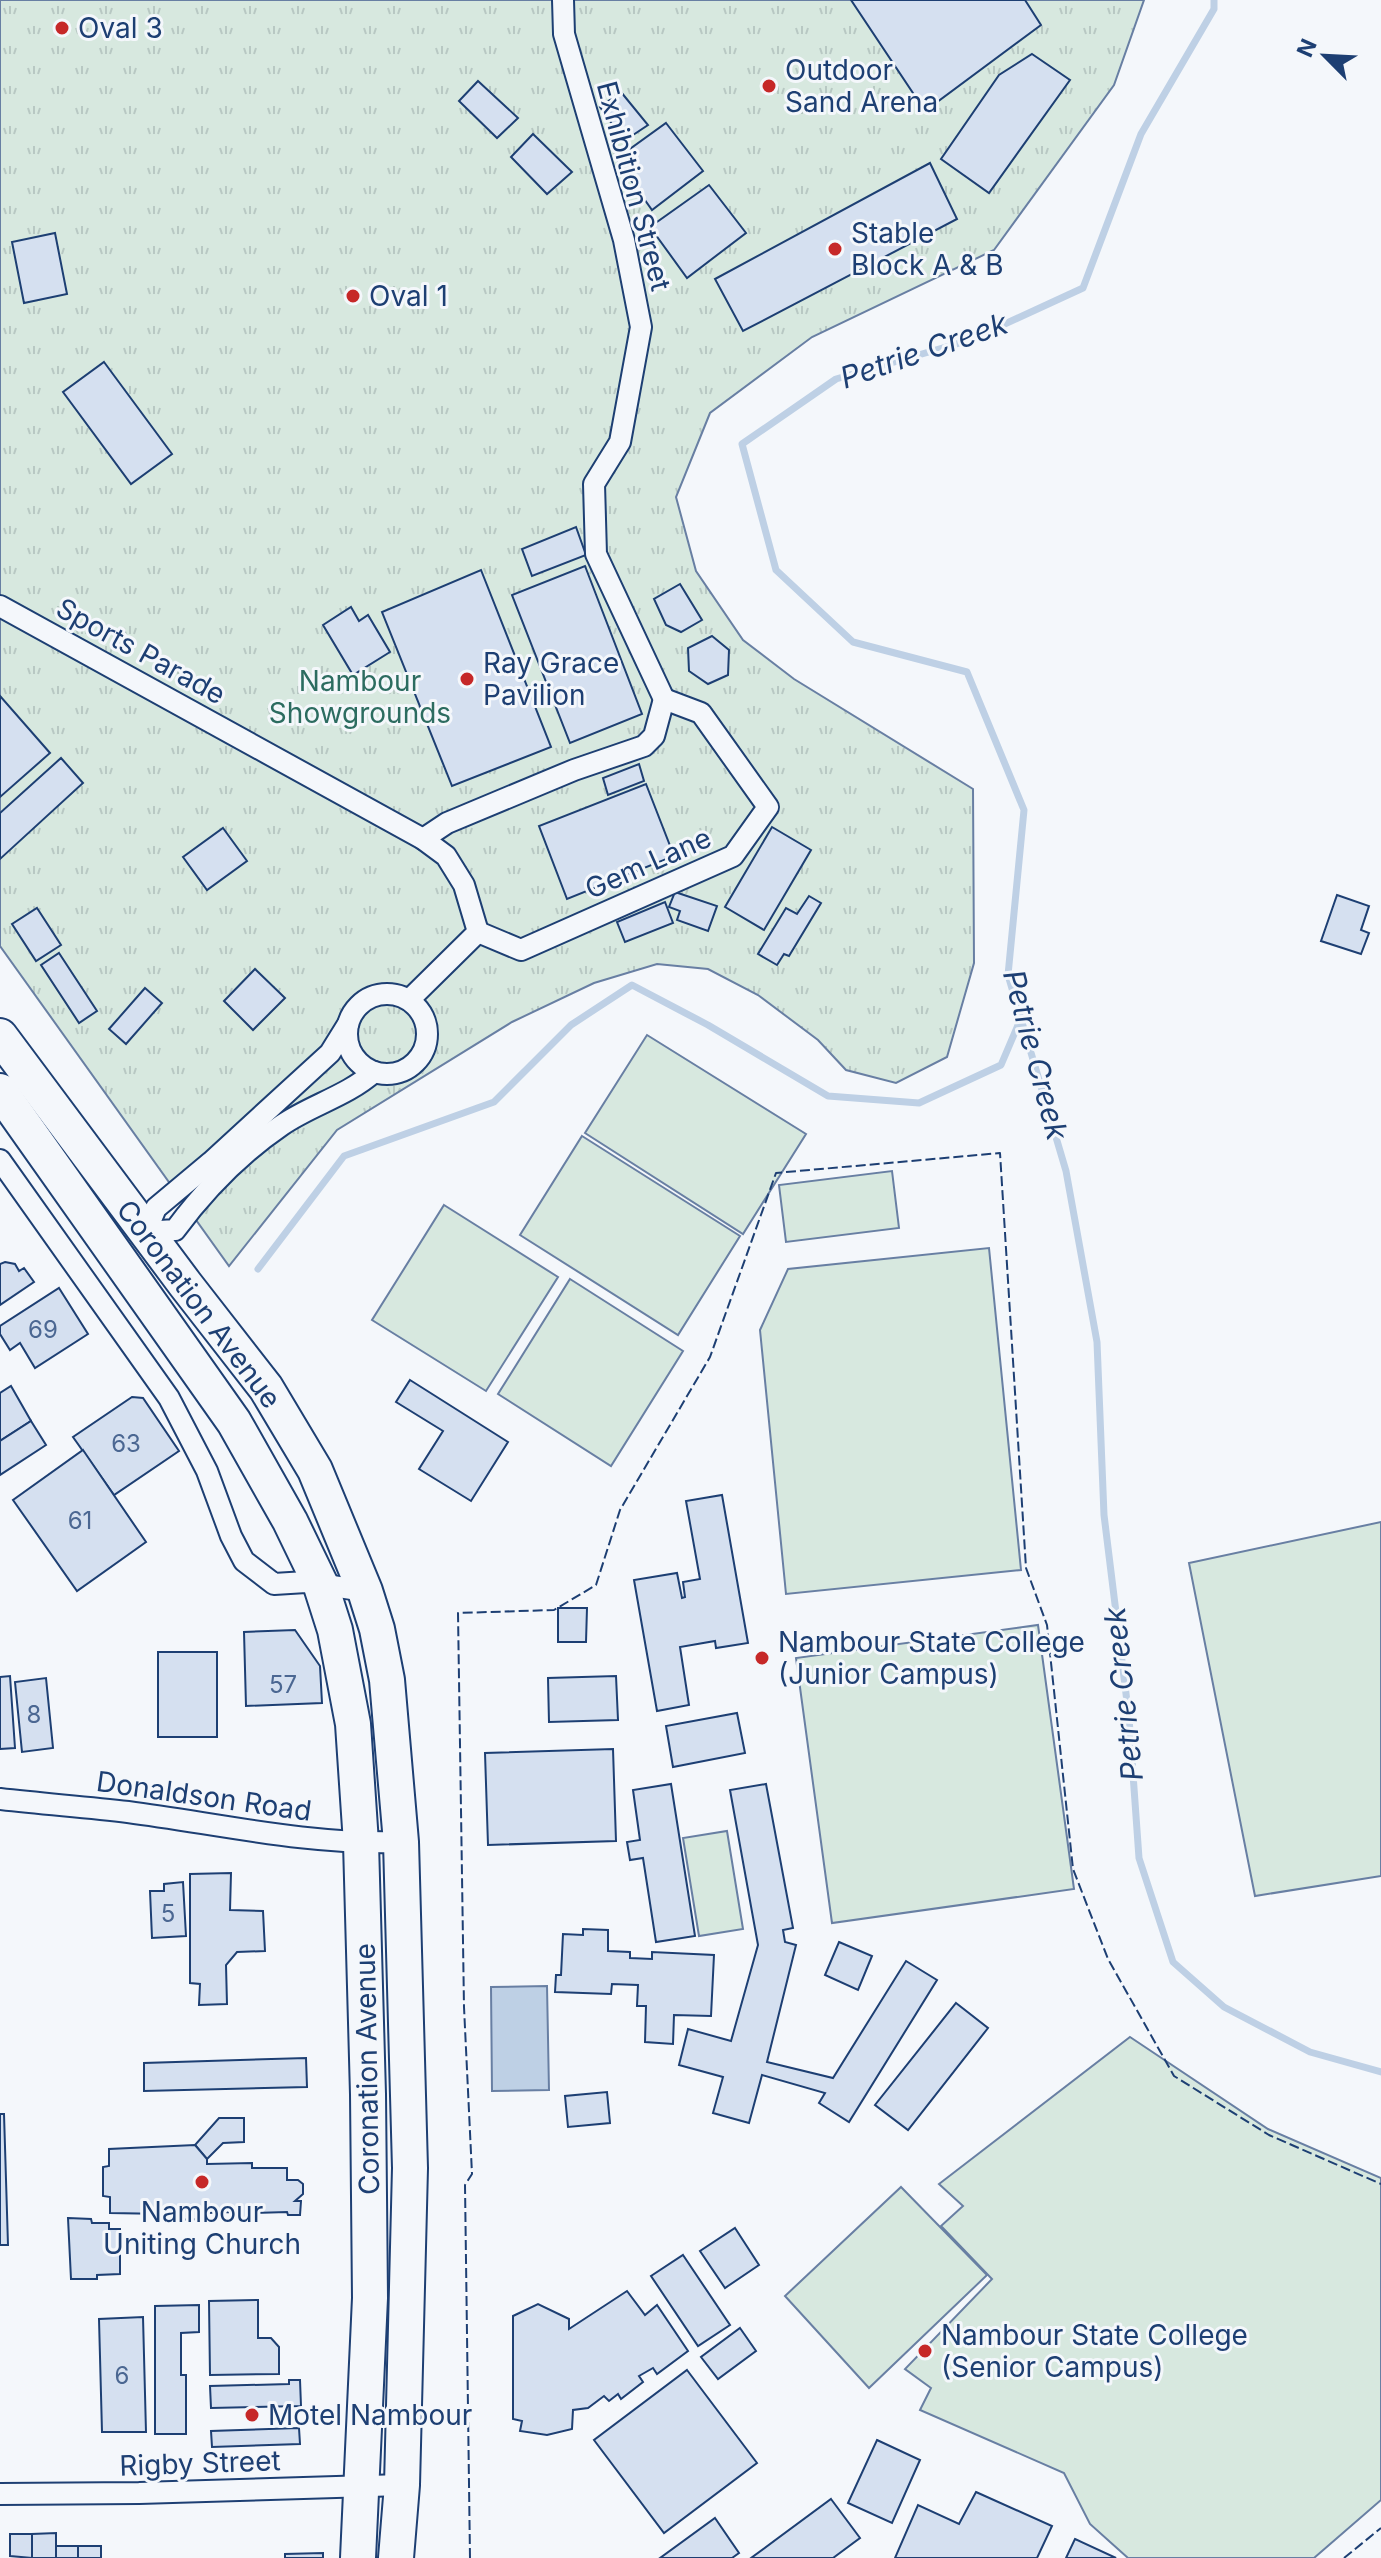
<svg xmlns="http://www.w3.org/2000/svg" width="1381" height="2558" viewBox="0 0 1381 2558" font-family="Inter,sans-serif">
	<defs>
		<pattern id="park-tufts" width="24" height="20" patternUnits="userSpaceOnUse" patternTransform="scale(2)"><rect width="24" height="20" fill="#d7e8df"/><path d="M3 7l-1-3M5 7V3M7 7l1-3M15 17l-1-3M17 17v-4M19 17l1-3" fill="none" stroke="#b8c8c3"/></pattern>
	</defs>
	<rect width="100%" height="100%" fill="#f4f7fb"/>
	<g fill="#d7e8df" stroke="#687fa3" stroke-width="2">
		<path d="M647,1035L806,1134L743,1234L585,1133Z"/>
		<path d="M582,1136L740,1236L678,1335L520,1235Z"/>
		<path d="M892,1171L899,1228L786,1242L779,1185Z"/>
		<path d="M444,1205L558,1277L486,1391L372,1320Z"/>
		<path d="M989,1248L1021,1570L786,1594L760,1330L788,1269Z"/>
		<path d="M570,1279L683,1351L611,1466L498,1394Z"/>
		<path d="M1381,1522V1876L1255,1896L1189,1563Z"/>
		<path d="M1038,1625L1074,1889L832,1923L796,1658Z"/>
		<path d="M727,1831L743,1929L699,1936L683,1838Z"/>
		<path d="M1130,2037L1268,2129L1381,2178V2500L1314,2558H1128L1090,2524L1064,2473L920,2410L931,2388L905,2369L992,2279L941,2226L963,2206L939,2184Z"/>
		<path d="M901,2187L987,2275L869,2388L785,2296Z"/>
	</g>
	<path fill="url(#park-tufts)" stroke="#687fa3" stroke-width="2" d="M0,0H1144L1114,85L994,250L812,337L710,413L676,497L696,571L743,640L794,679L973,789L974,963L947,1057L896,1083L846,1070L818,1040L758,995L708,969L657,964L594,983L512,1022L337,1130L229,1266L0,946Z"/>
	<path fill="#bed0e5" stroke="#687fa3" stroke-width="2" d="M547,1986L549,2090L492,2091L491,1987Z"/>
	<g fill="none" stroke-linecap="round" stroke-linejoin="round">
		<g stroke="#bed0e5" stroke-width="7">
			<path d="M1214,0V9L1141,134L1083,288L970,340L836,379L742,444L776,570L853,642L967,672L1024,810L1008,975L1066,1171L1097,1342L1104,1515L1129,1718L1139,1858L1173,1962L1224,2007L1310,2052L1381,2072"/>
			<path d="M258,1269L344,1156L494,1102L571,1025L632,985L708,1025L828,1096L919,1103L1001,1065L1021,1018"/>
		</g>
	</g>
	<g fill="#d5e0f0" stroke="#1d3f73" stroke-width="2">
		<path d="M851,0H1025L1041,25L925,111Z"/>
		<path d="M1032,54L1070,80L989,193L941,159L999,75Z"/>
		<path d="M478,81L518,118L497,138L459,101Z"/>
		<path d="M621,92L648,125L624,141L600,107Z"/>
		<path d="M666,123L703,171L652,210L616,159Z"/>
		<path d="M533,134L572,172L547,194L511,157Z"/>
		<path d="M930,163L957,219L743,331L715,279Z"/>
		<path d="M709,185L746,233L687,278L650,227Z"/>
		<path d="M55,233L67,294L24,303L12,242Z"/>
		<path d="M104,362L172,454L131,484L63,392Z"/>
		<path d="M576,527L586,555L532,576L522,549Z"/>
		<path d="M585,566L642,714L570,743L512,595Z"/>
		<path d="M481,570L551,747L452,786L382,612Z"/>
		<path d="M680,584L702,620L681,632L666,625L654,599Z"/>
		<path d="M351,607L359,621L368,615L390,652L353,675L323,625Z"/>
		<path d="M712,636L729,650L728,675L708,684L689,671L688,648Z"/>
		<path d="M0,696L50,753L0,797Z"/>
		<path d="M61,758L83,783L0,859V813Z"/>
		<path d="M639,764L644,781L608,795L603,778Z"/>
		<path d="M646,784L674,856L567,899L539,826Z"/>
		<path d="M772,827L811,850L764,930L725,907Z"/>
		<path d="M223,828L247,861L207,890L183,857Z"/>
		<path d="M675,892L717,906L708,931L677,920L680,911L669,907Z"/>
		<path d="M1337,895L1369,906L1361,930L1369,933L1361,954L1321,941Z"/>
		<path d="M809,896L821,903L789,956L784,954L777,965L758,954L786,908L797,914Z"/>
		<path d="M665,902L673,923L625,942L617,922Z"/>
		<path d="M37,908L61,945L36,961L12,924Z"/>
		<path d="M59,953L97,1011L79,1023L41,965Z"/>
		<path d="M255,969L285,998L253,1030L224,1001Z"/>
		<path d="M145,988L162,1003L126,1044L109,1029Z"/>
		<path d="M5,1262L15,1264L19,1271L24,1268L34,1282L0,1305V1264Z"/>
		<path d="M59,1288L88,1334L35,1368L20,1343L10,1350L0,1334V1326Z"/>
		<path d="M410,1380L508,1442L471,1501L419,1469L443,1431L396,1402Z"/>
		<path d="M11,1386L31,1421L0,1441V1393Z"/>
		<path d="M132,1397L143,1398L179,1451L114,1495L73,1437Z"/>
		<path d="M31,1421L46,1445L0,1475V1441Z"/>
		<path d="M83,1450L146,1542L77,1591L13,1500Z"/>
		<path d="M722,1495L748,1643L716,1648L715,1641L680,1647L689,1705L657,1711L634,1580L677,1573L682,1598L685,1597L683,1582L700,1579L686,1501Z"/>
		<path d="M558,1608H587L586,1642H558Z"/>
		<path d="M295,1630L320,1666L322,1703L246,1706L244,1632Z"/>
		<rect x="158" y="1652" width="59" height="85"/>
		<path d="M10,1676L15,1748L0,1749V1677Z"/>
		<path d="M616,1676L618,1720L549,1722L548,1678Z"/>
		<path d="M46,1678L53,1748L22,1752L15,1682Z"/>
		<path d="M737,1713L745,1753L673,1767L666,1726Z"/>
		<path d="M613,1749L616,1841L488,1845L485,1753Z"/>
		<path d="M671,1784L695,1936L656,1942L643,1858L630,1860L627,1842L640,1840L633,1790Z"/>
		<path d="M766,1784L793,1928L783,1930L785,1942L796,1945L767,2062L833,2078L906,1961L937,1980L849,2122L819,2103L825,2093L762,2075L749,2123L713,2113L723,2077L679,2065L688,2029L731,2041L758,1945L730,1790Z"/>
		<path d="M231,1873L230,1910L263,1911L265,1951L237,1952L226,1965L227,2004L199,2005L200,1984L190,1983V1874Z"/>
		<path d="M183,1882L186,1936L152,1938L150,1891H164V1884Z"/>
		<path d="M583,1929L608,1930V1951L630,1952V1958L652,1959V1952L714,1955L711,2016L674,2015L673,2044L645,2042L646,2006H637L638,1985L612,1984L611,1994L555,1992L556,1975H561L563,1934L583,1935Z"/>
		<path d="M839,1942L872,1956L858,1990L825,1975Z"/>
		<path d="M956,2003L988,2028L908,2130L875,2105Z"/>
		<path d="M306,2058L307,2087L144,2091V2063Z"/>
		<path d="M607,2092L610,2123L568,2127L565,2096Z"/>
		<path d="M0,2114H4L8,2245H0Z"/>
		<path d="M219,2118H244V2142L223,2143L207,2159L195,2145Z"/>
		<path d="M195,2145L207,2159V2164L252,2163V2168H287V2180H298L303,2184V2194L295,2201H301L300,2215H288L287,2212L254,2213V2218H231V2212L207,2213V2219L166,2220V2214L110,2213V2197L103,2196V2167L109,2166V2149Z"/>
		<path d="M68,2218L91,2219L92,2223H109V2229H120V2274L97,2275V2279H71Z"/>
		<path d="M735,2228L759,2265L725,2288L700,2251Z"/>
		<path d="M683,2255L730,2325L698,2346L651,2276Z"/>
		<path d="M627,2291L645,2315L657,2305L688,2351L657,2374L653,2368L639,2376L643,2382L621,2399L618,2394L609,2401L604,2396L588,2408L573,2410L572,2429L547,2435L520,2431L522,2421L513,2419V2316L538,2304L569,2319V2329Z"/>
		<path d="M258,2300V2338H271L279,2347V2374L210,2375L209,2301Z"/>
		<path d="M199,2305V2332L181,2333V2375H186V2434H155V2306Z"/>
		<path d="M143,2317L146,2432H102L99,2319Z"/>
		<path d="M740,2328L756,2351L718,2379L701,2357Z"/>
		<path d="M687,2370L757,2463L664,2533L594,2440Z"/>
		<path d="M289,2380H300L301,2406L211,2408L210,2386L289,2384Z"/>
		<path d="M299,2428L300,2444L212,2447L211,2431Z"/>
		<path d="M877,2440L920,2460L892,2523L848,2503Z"/>
		<path d="M976,2492L1052,2526L1037,2558H895L918,2505L959,2524Z"/>
		<path d="M831,2499L860,2538L833,2558H751Z"/>
		<path d="M715,2518L739,2553L732,2558H660Z"/>
		<path d="M56,2533V2558H32V2534Z"/>
		<path d="M10,2534H32V2558L10,2556Z"/>
		<path d="M1075,2539L1116,2558H1066Z"/>
		<rect x="56" y="2546" width="22" height="12"/>
		<rect x="78" y="2546" width="23" height="12"/>
		<path d="M323,2553V2558H285V2554Z"/>
	</g>
	<g fill="none" stroke-linecap="round" stroke-linejoin="round">
		<g stroke="#1d3f73" stroke-width="24">
			<g id="street">
				<path d="M563,0L564,34L624,240L641,327L620,442L594,484L596,554L664,699"/>
				<path d="M0,606L423,839L446,856L464,885L478,932L409,1000"/>
				<path d="M423,839L447,823L574,770L644,746L654,736L664,699"/>
				<path d="M478,932L521,950L733,856L768,807L701,713L664,699"/>
				<circle cx="387" cy="1034" r="40"/>
				<path d="M0,1160L169,1398L207,1471L231,1536L244,1561L274,1584L306,1582L365,1591"/>
				<path d="M146,1232L156,1208L211,1162L330,1053L348,1024"/>
				<path d="M146,1232L175,1230C204,1191 241,1153 282,1125C311,1105 347,1096 374,1072"/>
				<path d="M0,1799C43,1804 86,1807 128,1812C219,1824 309,1845 401,1842"/>
				<path d="M0,2494L139,2493L402,2485"/>
			</g>
		</g>
		<g stroke="#1d3f73" stroke-width="38">
			<g id="primary">
				<path d="M0,1036L185,1284L266,1388L315,1470L365,1591L377,1629L387,1680L401,1842L410,2168L402,2485L396,2558"/>
				<path d="M0,1091L234,1422L290,1521L320,1583L335,1630L353,1724L361,1843L368,2094L370,2298L358,2558"/>
			</g>
		</g>
		<use href="#street" stroke="#f4f7fb" stroke-width="20"/>
		<use href="#primary" stroke="#f4f7fb" stroke-width="34"/>
		<g stroke="#1d3f73" stroke-width="2" stroke-dasharray="10 4" stroke-linecap="butt">
			<path d="M470,2558L465,2185L472,2174L464,2007L458,1613L554,1610L596,1585L620,1510L710,1357L776,1173L1000,1153L1026,1568L1047,1625L1073,1869L1108,1959L1174,2076L1269,2135L1381,2184"/>
			<path d="M1344,2558L1381,2528"/>
		</g>
	</g>
	<g fill="#c62828" stroke="#f4f7fb" stroke-width="3">
		<circle cx="62" cy="28" r="8"/>
		<circle cx="769" cy="86" r="8"/>
		<circle cx="835" cy="249" r="8"/>
		<circle cx="353" cy="296" r="8"/>
		<circle cx="467" cy="679" r="8"/>
		<circle cx="762" cy="1658" r="8"/>
		<circle cx="202" cy="2182" r="8"/>
		<circle cx="925" cy="2351" r="8"/>
		<circle cx="252" cy="2415" r="8"/>
	</g>
	<g text-anchor="middle" stroke-width="6" stroke-linejoin="round" paint-order="stroke">
		<g font-size="24" fill="#4b6792">
			<text x="43" y="1338">69</text>
			<text x="126" y="1452">63</text>
			<text x="80" y="1529">61</text>
			<text x="283" y="1693">57</text>
			<text x="34" y="1723">8</text>
			<text x="168" y="1922">5</text>
			<text x="122" y="2384">6</text>
		</g>
		<g font-size="28" fill="#1d3f73" stroke="#f4f7fb" text-anchor="start">
			<text x="78" y="38">Oval 3</text>
			<text x="785" y="80">Outdoor<tspan x="785" dy="32">Sand Arena</tspan></text>
			<text x="851" y="243">Stable<tspan x="851" dy="32">Block A &amp; B</tspan></text>
			<text x="369" y="306">Oval 1</text>
			<text x="483" y="673">Ray Grace<tspan x="483" dy="32">Pavilion</tspan></text>
			<text x="778" y="1652">Nambour State College<tspan x="778" dy="32">(Junior Campus)</tspan></text>
			<text x="202" y="2222" text-anchor="middle">Nambour<tspan x="202" dy="32">Uniting Church</tspan></text>
			<text x="941" y="2345">Nambour State College<tspan x="941" dy="32">(Senior Campus)</tspan></text>
			<text x="268" y="2425">Motel Nambour</text>
		</g>
		<g font-size="28" fill="#1d3f73" stroke="#f4f7fb">
			<text transform="translate(634 186) rotate(75)" y="10">Exhibition Street</text>
			<text transform="translate(141 651) rotate(29)" y="10">Sports Parade</text>
			<text transform="translate(648 863) rotate(-24)" y="10">Gem Lane</text>
			<text transform="translate(199 1304) rotate(53)" y="10">Coronation Avenue</text>
			<text transform="translate(204 1796) rotate(8)" y="10">Donaldson Road</text>
			<text transform="translate(367 2069) rotate(-91)" y="10">Coronation Avenue</text>
			<text transform="translate(200 2463) rotate(-2)" y="10">Rigby Street</text>
		</g>
		<g font-size="28" fill="#2c6c60" stroke="#f4f7fb">
			<text x="360" y="691">Nambour<tspan x="360" dy="32">Showgrounds</tspan></text>
		</g>
		<g font-size="30" font-style="italic" fill="#1d3f73" stroke="#f4f7fb">
			<text transform="translate(924 351) rotate(-19)" y="10">Petrie Creek</text>
			<text transform="translate(1035 1055) rotate(75)" y="10">Petrie Creek</text>
			<text transform="translate(1124 1694) rotate(-96)" y="10">Petrie Creek</text>
		</g>
	</g>
	<g transform="translate(1325 56) rotate(294)" stroke="#f4f7fb" stroke-width="6" paint-order="stroke">
	<path d="M0-6L14 30L0 20L-14 30Z" fill="#1d3f73"/>
	<text y="-12" font-size="22" font-weight="bold" text-anchor="middle" fill="#1d3f73">N</text>
	</g>
</svg>
